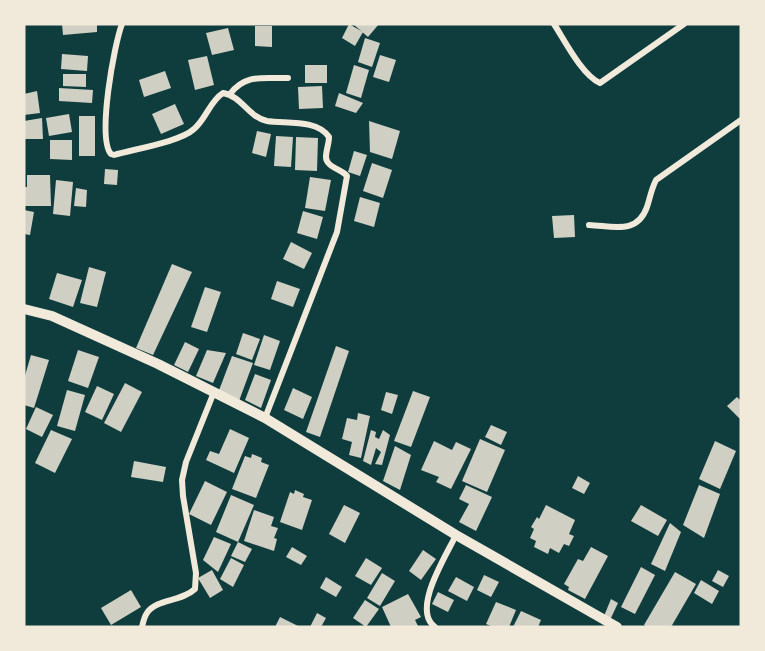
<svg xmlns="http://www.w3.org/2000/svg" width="765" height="651" viewBox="0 0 765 651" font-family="'IBM Plex Sans',sans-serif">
	<rect width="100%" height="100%" fill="#0f3d3e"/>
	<g fill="#cfcfc3">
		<path d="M62,24H97V32L63,35Z"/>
		<path d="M349,24L363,32L355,46L342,38Z"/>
		<path d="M353,24H379L368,37Z"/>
		<path d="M255,26H272V47L255,46Z"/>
		<path d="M228,28L234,50L212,55L206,33Z"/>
		<path d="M365,38L380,43L372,67L358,62Z"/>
		<path d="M62,54L88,56L87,71L61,69Z"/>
		<path d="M380,55L396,60L389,82L373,77Z"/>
		<path d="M207,56L214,85L195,90L188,60Z"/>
		<rect x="305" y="65" width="22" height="18"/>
		<path d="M354,65L369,70L361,98L346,93Z"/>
		<path d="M165,71L171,88L144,97L139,80Z"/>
		<path d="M63,74H86V87L63,86Z"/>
		<path d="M322,86L323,108L299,109L298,87Z"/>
		<path d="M59,88L93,90L92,103L59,101Z"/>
		<path d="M37,91L40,113L24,115V94Z"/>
		<path d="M339,93L363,103L356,113L335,106Z"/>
		<path d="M175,104L184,124L161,134L152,114Z"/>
		<path d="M69,114L72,132L49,136L46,118Z"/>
		<rect x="79" y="116" width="16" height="40"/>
		<path d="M42,118L43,139H24V121Z"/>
		<path d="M369,121L400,131L392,159L370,152Z"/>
		<path d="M257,131L271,134L266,157L252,153Z"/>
		<path d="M276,136L293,137L291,167L274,166Z"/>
		<path d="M296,137L318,138L317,171L295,170Z"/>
		<path d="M50,140H72V160L50,159Z"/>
		<path d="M354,151L367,155L360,176L348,172Z"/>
		<path d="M372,163L392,170L383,198L363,191Z"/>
		<path d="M105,169L118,170L117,185L104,184Z"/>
		<path d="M27,175H50L51,206H24V187H27Z"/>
		<path d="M310,177L331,180L325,211L305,208Z"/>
		<path d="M56,180L73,182L70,216L53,214Z"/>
		<path d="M76,188L87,190L86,207L74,206Z"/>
		<path d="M360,197L380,203L374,227L354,221Z"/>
		<path d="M24,210L34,212L30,235L24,234Z"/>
		<path d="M303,211L323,217L317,239L297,233Z"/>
		<path d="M574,215L575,237L554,238L552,216Z"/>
		<path d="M291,242L312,253L304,269L283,259Z"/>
		<path d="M172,264L192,272L153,355L136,348Z"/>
		<path d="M89,267L106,272L97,307L80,303Z"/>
		<path d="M57,273L82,280L73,307L49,299Z"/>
		<path d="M277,281L300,289L293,307L271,299Z"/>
		<path d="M205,287L221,292L207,332L191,327Z"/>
		<path d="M243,333L260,339L252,360L236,354Z"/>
		<path d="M264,335L280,341L270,370L254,365Z"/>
		<path d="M185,342L199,349L188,372L174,365Z"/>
		<path d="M336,346L349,351L320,437L306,432Z"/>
		<path d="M78,350L99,357L88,388L68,381Z"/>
		<path d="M207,350L226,353L213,383L196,376Z"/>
		<path d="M31,355L49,360L34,408L24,405V379Z"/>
		<path d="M232,356L253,363L239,401L218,393Z"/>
		<path d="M255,374L271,380L261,408L245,400Z"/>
		<path d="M125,383L142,392L121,432L104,423Z"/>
		<path d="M97,386L114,394L102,420L85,412Z"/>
		<path d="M293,388L312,397L303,419L284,410Z"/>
		<path d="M67,390L85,395L75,431L57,426Z"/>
		<path d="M413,391L430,397L411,447L394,441Z"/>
		<path d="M386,392L398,395L392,414L381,410Z"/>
		<path d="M737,397L741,401V420L727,406Z"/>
		<path d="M36,407L53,415L42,437L26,429Z"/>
		<path d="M358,413L370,416L361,458L349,455L352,442L342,439L347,418L357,420Z"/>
		<path d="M491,425L507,432L501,445L485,437Z"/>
		<path d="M230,429L249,438L234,473L206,460L210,451L219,454Z"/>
		<path d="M51,430L72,439L55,473L35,463Z"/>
		<path d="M371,430L376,432L375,437L379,439L383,430L390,435L382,465L375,464L381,452L376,448L371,465L363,461Z"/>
		<path d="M480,439L505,450L487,492L462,481Z"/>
		<path d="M434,441L452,450L456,442L471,449L451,489L436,482L439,477L421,470Z"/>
		<path d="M715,441L736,451L720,489L699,479Z"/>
		<path d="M395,446L411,455L400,490L383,481Z"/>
		<path d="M252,454L262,458L261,462L269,465L256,498L232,489L245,456L251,458Z"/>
		<path d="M134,461L166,467L163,482L131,477Z"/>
		<path d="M578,476L590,483L584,494L572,488Z"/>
		<path d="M205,481L227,492L211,525L189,514Z"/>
		<path d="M466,485L492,497L476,531L459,522L469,504L459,499Z"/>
		<path d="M699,485L720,494L704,538L683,525Z"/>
		<path d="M295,490L304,494L303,497L312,500L302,530L280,522L290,492L294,494Z"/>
		<path d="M231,495L254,505L238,542L216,532Z"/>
		<path d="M344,505L360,513L345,543L329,534Z"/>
		<path d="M546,505L575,520L569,534L574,536L569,546L564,544L559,553L550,548L548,554L534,547L536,541L530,538L534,529L531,527L537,517L539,519Z"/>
		<path d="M641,505L667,520L658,536L631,521Z"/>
		<path d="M254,510L274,517L271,526L278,528L274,538L277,539L274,551L244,541Z"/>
		<path d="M670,523L681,532L665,571L651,564Z"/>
		<path d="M214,537L231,544L218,572L203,560Z"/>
		<path d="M238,542L252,549L245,562L231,556Z"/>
		<path d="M292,547L307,556L301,565L286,557Z"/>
		<path d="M591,547L608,556L585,599L568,590L569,587L564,584L578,559L583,561Z"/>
		<path d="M423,550L436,559L421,580L409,571Z"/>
		<path d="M231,558L244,565L233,587L220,579Z"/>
		<path d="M366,558L382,568L371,585L355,576Z"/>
		<path d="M641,567L655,575L635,614L621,607Z"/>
		<path d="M212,570L223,590L210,598L198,578Z"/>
		<path d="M718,570L729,576L723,587L712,581Z"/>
		<path d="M675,572L696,584L671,627H647L644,625Z"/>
		<path d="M382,573L395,581L380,606L367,598Z"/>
		<path d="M484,575L499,582L491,597L477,590Z"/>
		<path d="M326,577L342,587L336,597L320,588Z"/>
		<path d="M456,577L474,587L467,601L448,591Z"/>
		<path d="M701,580L719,591L712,604L694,593Z"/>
		<path d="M131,590L141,607L111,625L101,608Z"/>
		<path d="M438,592L454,600L448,612L432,604Z"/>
		<path d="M408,594L421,617L415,620L418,626L391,627L382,607Z"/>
		<path d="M611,599L618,603L610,620L604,616Z"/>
		<path d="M365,600L379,609L366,627L353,618Z"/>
		<path d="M496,602L516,610L509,627H493L486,624Z"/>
		<path d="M521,611L541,620L538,627H513Z"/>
		<path d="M317,613L326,618L321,627H310Z"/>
		<path d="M280,617L300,627H275Z"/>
	</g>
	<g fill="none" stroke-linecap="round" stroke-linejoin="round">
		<g stroke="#f1e9da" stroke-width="6">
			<path d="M122,24C114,45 97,138 111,154L114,155C134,149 180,142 194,129C206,119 210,101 223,93C242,96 248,117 267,121C286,124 317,119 329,137C329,144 326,150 326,157C326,167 341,169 347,176L337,232L265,418"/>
			<path d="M554,24C565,41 582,75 600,83L684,24"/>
			<path d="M230,94C246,73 264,79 288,78"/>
			<path d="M589,225C613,226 637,235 647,207C650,198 651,190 656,180L741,120"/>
			<path d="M142,627C143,623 144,617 147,613C156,599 181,602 195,589L196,573L183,496L182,480L186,462L214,392"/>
			<path d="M435,627C411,610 446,556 456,535"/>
		</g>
		<path stroke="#f1e9da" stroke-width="10" d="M24,309L52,316L158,364L265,418L456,535L617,627"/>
	</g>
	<rect width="765" height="651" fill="none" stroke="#f1e9da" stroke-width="51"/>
</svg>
